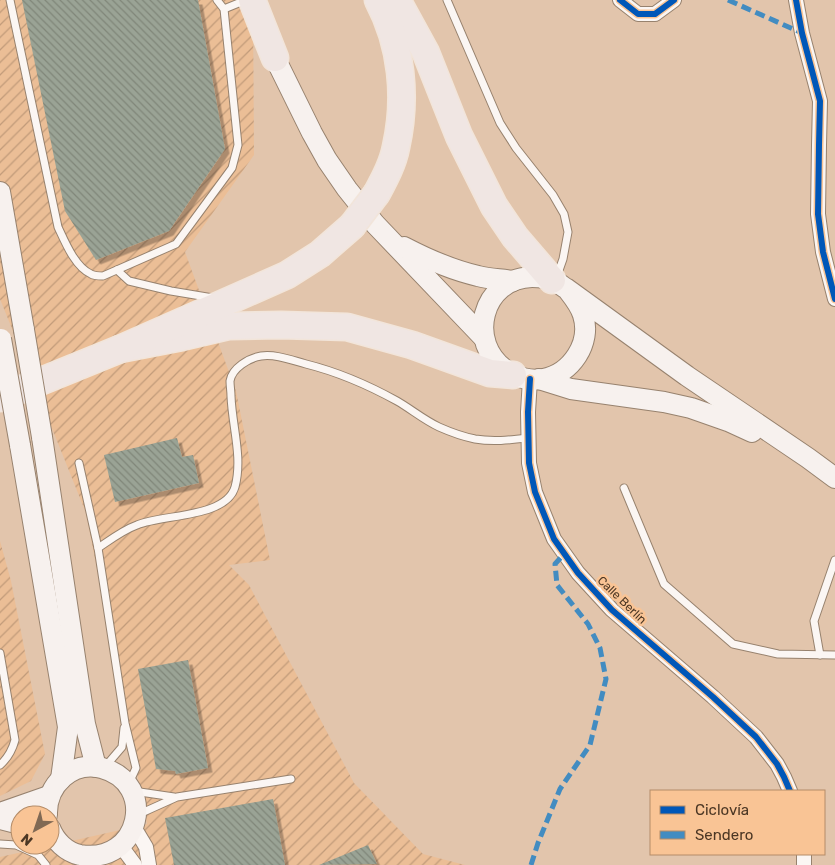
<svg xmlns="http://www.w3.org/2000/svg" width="835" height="865" viewBox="0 0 835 865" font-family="Rubik,sans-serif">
	<defs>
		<pattern id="industrial-furrows" width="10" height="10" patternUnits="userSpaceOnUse" patternTransform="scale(1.25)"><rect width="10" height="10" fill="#ebbe96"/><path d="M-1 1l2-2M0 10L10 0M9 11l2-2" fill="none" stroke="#c19b7a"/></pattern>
		<pattern id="building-back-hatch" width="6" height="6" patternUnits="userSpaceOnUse" patternTransform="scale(1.25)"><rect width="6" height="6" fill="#9aa395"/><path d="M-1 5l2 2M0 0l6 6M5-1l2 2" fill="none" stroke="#808679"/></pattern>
		<filter id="shadow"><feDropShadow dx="4.5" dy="4.5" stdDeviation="0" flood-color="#0004"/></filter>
	</defs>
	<rect width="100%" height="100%" fill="#e2c5ac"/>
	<g fill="url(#industrial-furrows)">
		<path d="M0,0H253L254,155L185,252L236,391L270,560L229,565L249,585L354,783L423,854L465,865H0V857L147,824L86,513L0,299Z"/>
		<path d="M0,541L11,581L45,754L31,781L0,796Z"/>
	</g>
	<g fill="url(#building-back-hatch)" filter="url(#shadow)">
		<path d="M22,0H198L225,149L169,231L96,260L65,211Z"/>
		<path d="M177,438L182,457L193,455L199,483L115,502L104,455Z"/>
		<path d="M188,660L208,768L176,774L175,771L156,769L138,669Z"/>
		<path d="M273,799L285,865H174L165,818Z"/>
		<path d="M368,845L377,864L319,865Z"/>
	</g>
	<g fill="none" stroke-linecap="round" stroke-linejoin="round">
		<g stroke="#97826e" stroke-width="9">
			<g id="lane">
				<path d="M10,0L58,227C65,242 75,267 91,274C94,276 99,276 103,276L176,244L232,168L238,145L224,9L217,0"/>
				<path d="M447,0L500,123L516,148L553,195L564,214L568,232L563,259L557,276"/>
				<path d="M224,9L246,0"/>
				<path d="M117,270L129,281L171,291L213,298"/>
				<path d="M79,463L98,548L125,723L136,768L129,783"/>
				<path d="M624,488L664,584L733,644L778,654L835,655"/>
				<path d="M98,548C110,540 123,530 137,525C163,514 226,518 235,487C243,457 232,426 231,396C231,391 230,386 230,381C232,368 249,358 261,356C276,354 291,360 306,364C338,372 368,385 397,401C411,409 424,420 439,427C448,431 465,437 475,439C493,442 510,440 528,438"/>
				<path d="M0,653L15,740C12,751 8,758 0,765"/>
				<path d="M820,655L814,621L835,560"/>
				<path d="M104,768L122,747L124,728"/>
				<path d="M133,791L174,797"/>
				<path d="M137,815L177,797L291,779"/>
				<path d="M0,844L16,845L38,855L46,865"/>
			</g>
		</g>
		<g stroke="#97826e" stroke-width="16">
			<g id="street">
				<path d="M620,0L638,14H655L674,0"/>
				<path d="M796,0L802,33L820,101L819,145L818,214L823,252L835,299"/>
				<path d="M530,379L528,412L529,463L535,492L554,539L578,573L612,610L713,697L756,737L777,764L784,777L790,791"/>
				<path d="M134,827L146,847L149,865"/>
				<path d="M121,846L135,865"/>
				<path d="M804,865V854"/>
			</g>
		</g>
		<g stroke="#97826e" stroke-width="22">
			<g id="secondary">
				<path d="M275,58L312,133L327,160L347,189L375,224L483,337"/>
				<path d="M0,192L24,330"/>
				<path d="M404,247C427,259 452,270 478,276C489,279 502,279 513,281"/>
				<path d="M567,289C574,298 580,305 583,315C592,343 571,374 543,379C531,381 517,378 507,371C465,343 482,278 532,277C539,277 548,278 555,281C559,283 563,287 567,289L687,376L808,458L835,478"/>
				<path d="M539,379L571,389L664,402L691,408L728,421L752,432"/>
				<path d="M42,437L85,724L96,767"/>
				<path d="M20,445L68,727L61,779"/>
				<path d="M0,813L49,796"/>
				<path d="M47,815C46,785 72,760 102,768C158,783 141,865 80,855C66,852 55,841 50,828"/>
				<path d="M0,819L20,824"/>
			</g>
		</g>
		<g stroke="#f2e5da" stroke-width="29">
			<g id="highway">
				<path d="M252,0L275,58"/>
				<path d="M397,0L426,53L459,136L494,206L515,237L552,280"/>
				<path d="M377,193C385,178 393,163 396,147C407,98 402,45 378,0"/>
				<path d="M120,349L182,337L229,326L281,325L347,327L412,345L490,373L513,375"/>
				<path d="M0,398L120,349L287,275L320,254L352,226"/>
			</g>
		</g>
		<use href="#lane" stroke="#fbf6f3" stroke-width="7"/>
		<use href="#street" stroke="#fbf6f3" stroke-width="14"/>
		<use href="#secondary" stroke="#f7f1ee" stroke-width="20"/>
		<use href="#highway" stroke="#f0e6e3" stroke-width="26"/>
		<g stroke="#97826e" stroke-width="22" stroke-linecap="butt">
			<g id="secondary-bridge">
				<path d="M24,330L42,437"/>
				<path d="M1,339L20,445"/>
			</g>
		</g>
		<g stroke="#f2e5da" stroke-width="29" stroke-linecap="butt">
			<path id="highway-bridge" d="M352,226L377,193"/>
		</g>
		<use href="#secondary-bridge" stroke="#f7f1ee" stroke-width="20"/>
		<use href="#highway-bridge" stroke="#f0e6e3" stroke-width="26"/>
		<g stroke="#428cc1" stroke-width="5" stroke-dasharray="10 5" stroke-linecap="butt">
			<path d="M728,0L802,33"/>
			<path d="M531,865L538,843L560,789L590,745L606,679L600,648L588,624L557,585L555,564L564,554"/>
		</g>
		<g stroke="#f9c495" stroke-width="9">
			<g id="cycleway">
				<path d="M620,0L638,14H655L674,0"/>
				<path d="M796,0L802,33L820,101L819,145L818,214L823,252L835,299"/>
				<path d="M530,379L528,412L529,463L535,492L554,539L578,573L612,610L713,697L756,737L777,764L784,777L790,791"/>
			</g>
		</g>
		<use href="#cycleway" stroke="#0057b8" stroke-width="6"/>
	</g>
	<g text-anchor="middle" stroke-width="5" stroke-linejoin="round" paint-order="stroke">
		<g font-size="12" fill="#4c3724" stroke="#f9c495">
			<text transform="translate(622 600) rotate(44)" y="4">Calle Berlín</text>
		</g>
	</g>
	<rect x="650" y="790" width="175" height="65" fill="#f9c495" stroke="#b48c68"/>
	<rect x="660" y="806" width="25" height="8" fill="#0057b8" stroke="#b48c68"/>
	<text x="695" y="815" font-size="15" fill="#4c3724">Ciclovía</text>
	<rect x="660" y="831" width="25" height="8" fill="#428cc1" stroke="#b48c68"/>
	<text x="695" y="840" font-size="15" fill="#4c3724">Sendero</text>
	<g transform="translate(35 830) rotate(220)"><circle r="24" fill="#f9c495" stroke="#b48c68"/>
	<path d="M0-4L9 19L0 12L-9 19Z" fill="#806954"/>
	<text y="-8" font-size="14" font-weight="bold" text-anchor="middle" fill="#4c3724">N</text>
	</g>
</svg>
